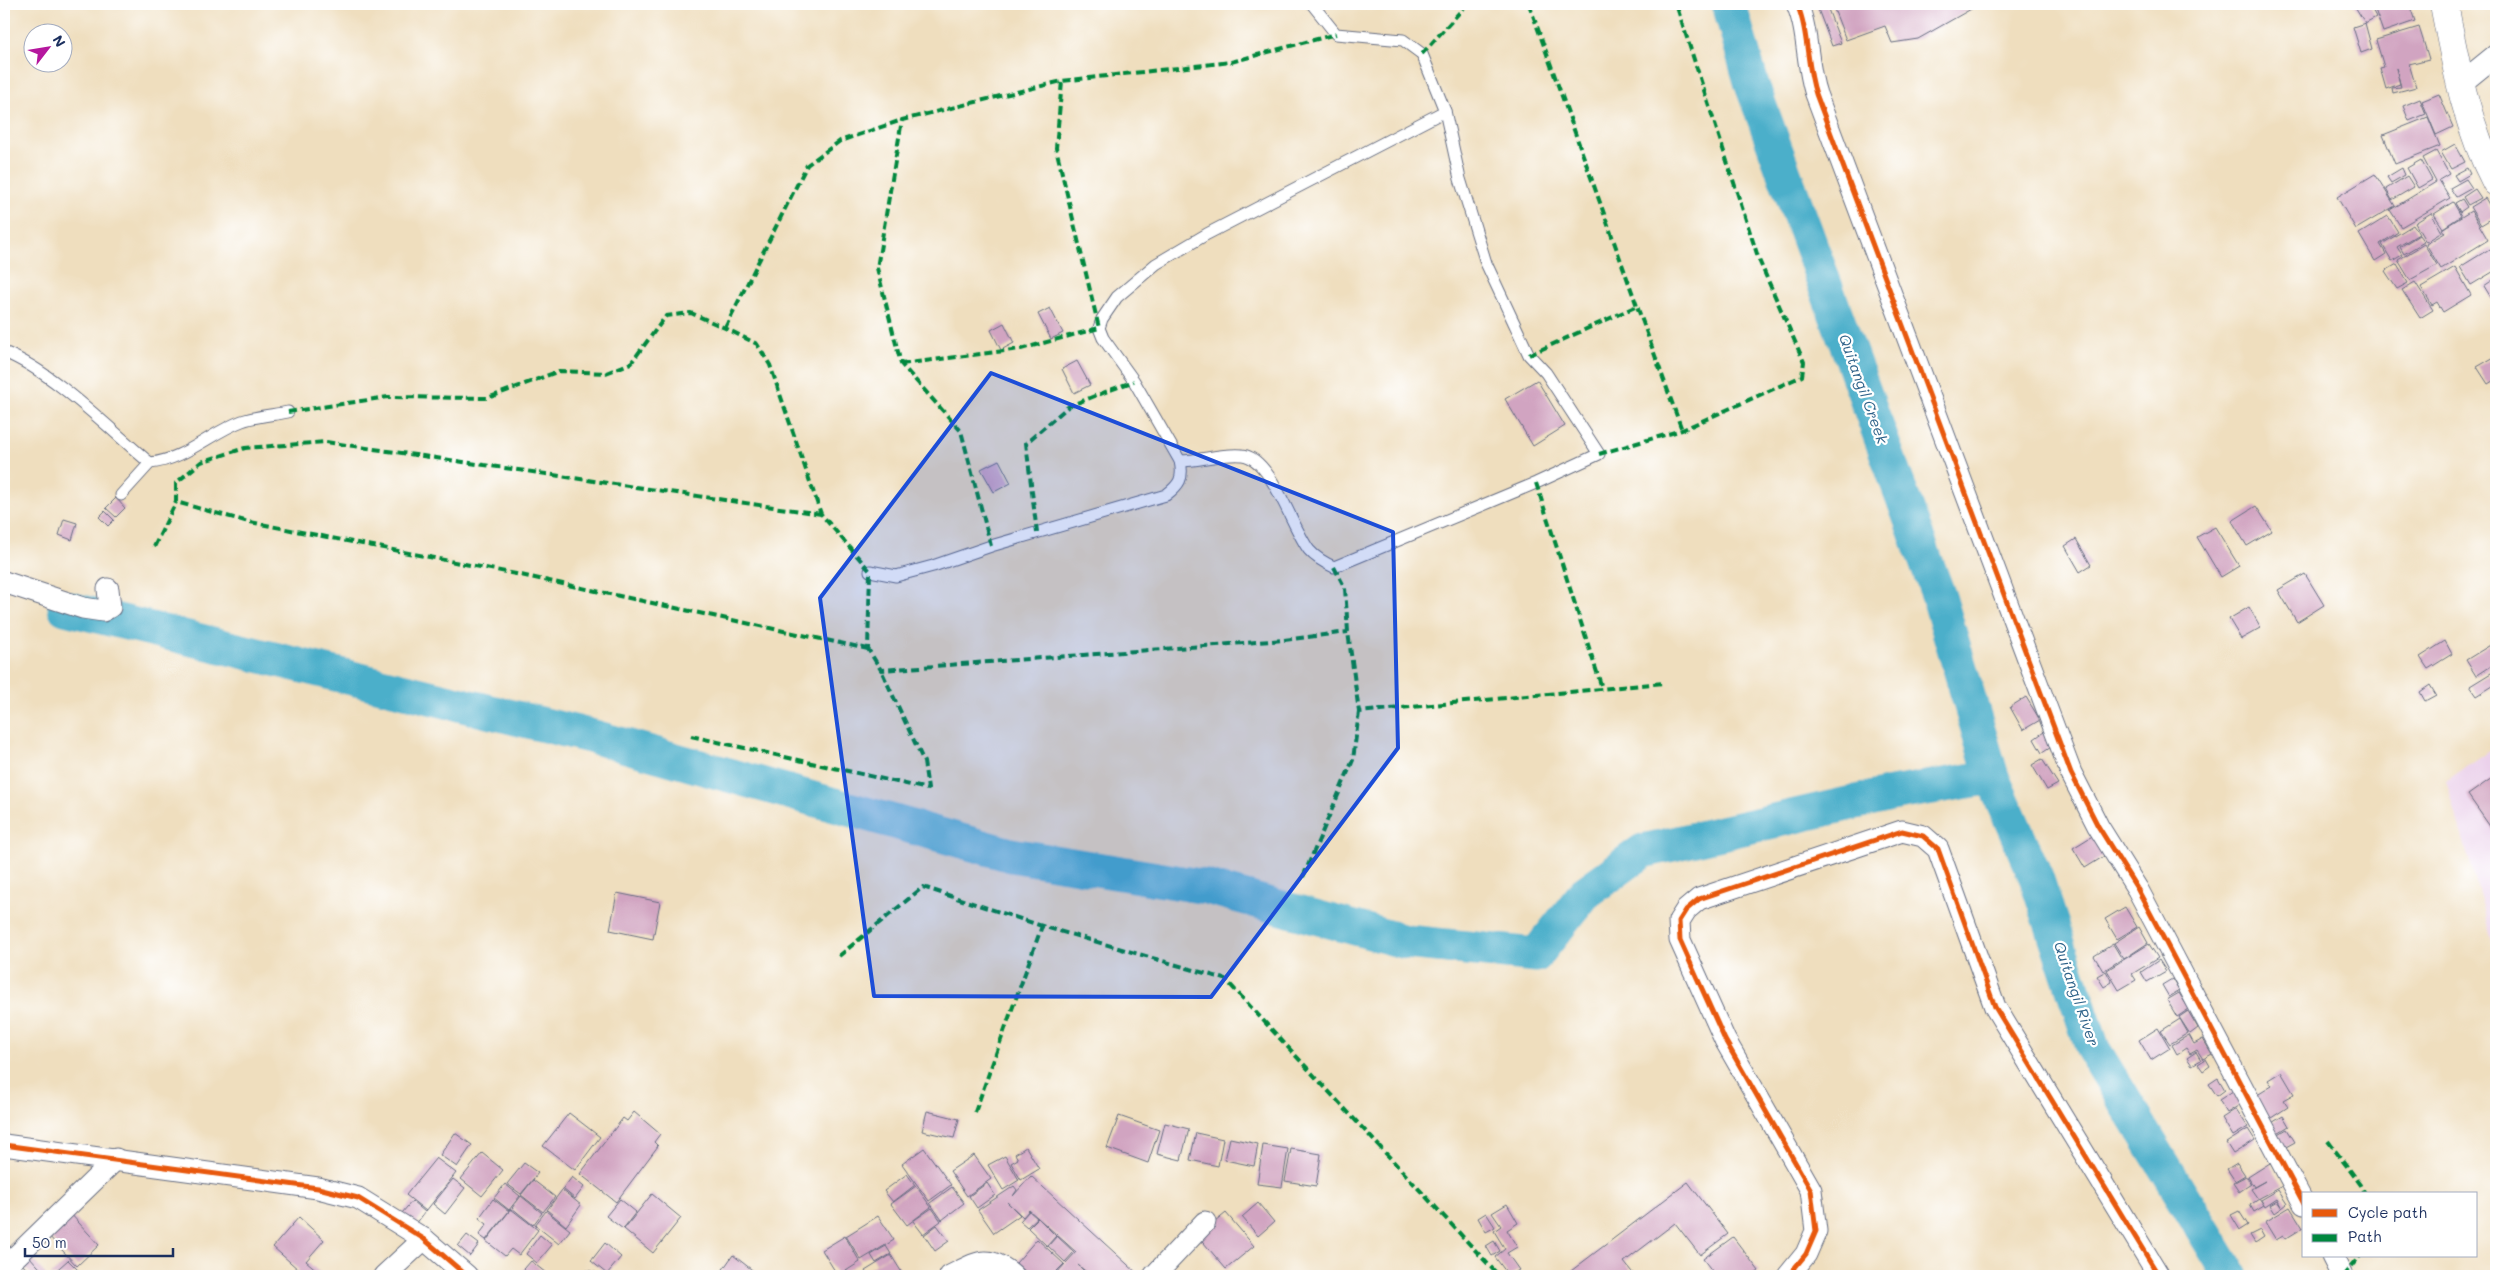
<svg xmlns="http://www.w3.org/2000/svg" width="2500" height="1280" viewBox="0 0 2500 1280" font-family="Mali,sans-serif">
	<rect width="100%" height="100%" fill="#fff"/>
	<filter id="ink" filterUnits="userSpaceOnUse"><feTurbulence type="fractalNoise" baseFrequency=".02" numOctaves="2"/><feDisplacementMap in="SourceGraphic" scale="10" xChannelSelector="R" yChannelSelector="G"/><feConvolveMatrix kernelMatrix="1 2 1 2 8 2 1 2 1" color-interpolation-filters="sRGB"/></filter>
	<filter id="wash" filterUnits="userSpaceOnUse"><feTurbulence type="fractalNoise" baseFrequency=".0096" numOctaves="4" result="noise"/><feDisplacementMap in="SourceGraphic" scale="20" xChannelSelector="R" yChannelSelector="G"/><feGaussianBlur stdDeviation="1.12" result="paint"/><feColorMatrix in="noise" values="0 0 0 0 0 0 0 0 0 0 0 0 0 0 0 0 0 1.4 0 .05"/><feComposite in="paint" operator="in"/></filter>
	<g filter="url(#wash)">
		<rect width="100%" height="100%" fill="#efdebe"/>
		<path fill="#ebd1eb" d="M2496,746V951L2446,781Z"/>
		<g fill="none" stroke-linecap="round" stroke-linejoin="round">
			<g stroke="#4bafca" stroke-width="35">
				<path d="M1729,4L1752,85L1939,597L1992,777L2036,877L2093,1049L2231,1276"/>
				<path d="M65,608L598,738L1011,855L1206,887L1406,942L1536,955L1585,893L1643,851L1891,794L1992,777"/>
			</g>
		</g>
		<g id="blocks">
			<g fill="#d1a4c1">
				<path d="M1816,4H1826L1841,43L1832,46Z"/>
				<path d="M1832,4H1980L1918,39L1892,43L1885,26L1846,40Z"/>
				<path d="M2355,4H2369L2376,17L2365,23L2372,49L2361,53L2353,27L2365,23L2354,5Z"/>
				<path d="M2373,4H2409L2415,21L2383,32Z"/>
				<path d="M2419,27L2429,59L2409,64L2416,87L2393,93L2392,88L2401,87L2396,68L2400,84L2386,89L2380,68L2384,67L2376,40Z"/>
				<path d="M2439,94L2453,127L2436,135L2422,101Z"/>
				<path d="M2420,99L2426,114L2409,121L2403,106Z"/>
				<path d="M2428,117L2440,146L2395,164L2383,135Z"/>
				<path d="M2455,144L2465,162L2451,169L2441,152Z"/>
				<path d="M2436,151L2449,174L2439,180L2450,198L2401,227L2390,210L2436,182L2423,158Z"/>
				<path d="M2421,160L2432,180L2418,188L2407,168Z"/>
				<path d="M2402,168L2405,175L2391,183L2387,177Z"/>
				<path d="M2467,168L2470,174L2458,181L2454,175Z"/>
				<path d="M2375,174L2395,206L2356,229L2337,197Z"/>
				<path d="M2407,176L2414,187L2392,200L2386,189Z"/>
				<path d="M2466,179L2472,188L2456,197L2450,188Z"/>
				<path d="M2475,189L2481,198L2468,205L2463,197Z"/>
				<path d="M2485,198L2496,216L2481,225L2470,207Z"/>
				<path d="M2462,199L2467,207L2460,212L2455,203Z"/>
				<path d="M2453,202L2461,216L2443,228L2434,214Z"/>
				<path d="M2471,211L2488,240L2441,269L2426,244L2445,233L2442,229Z"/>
				<path d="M2431,213L2442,232L2426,242L2415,223Z"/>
				<path d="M2388,216L2398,232L2380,244L2386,254L2375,261L2359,234Z"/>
				<path d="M2413,225L2419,234L2397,247L2402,255L2392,261L2382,244Z"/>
				<path d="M2419,235L2424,242L2404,254L2400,247Z"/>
				<path d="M2424,244L2437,265L2410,280L2398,260Z"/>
				<path d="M2491,248L2496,256V270L2471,285L2460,267Z"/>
				<path d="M2397,264L2408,283L2397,289L2385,271Z"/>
				<path d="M2455,267L2471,295L2443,312L2437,302L2432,305L2421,287Z"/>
				<path d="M2496,278V306L2484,286Z"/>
				<path d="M2415,282L2433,310L2420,318L2402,290Z"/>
				<path d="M1050,308L1063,333L1051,339L1038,314Z"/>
				<path d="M1004,323L1014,343L1001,350L991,330Z"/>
				<path d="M2496,356V379L2488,384L2477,367Z"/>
				<path d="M1077,361L1090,385L1074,393L1062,369Z"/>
				<path d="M1537,380L1565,426L1533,446L1505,399Z"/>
				<path d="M999,460L1011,483L994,492L981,469Z"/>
				<path d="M116,498L125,508L116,517L106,508Z"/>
				<path d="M2256,506L2272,531L2247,546L2232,521Z"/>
				<path d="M105,511L114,520L108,526L99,517Z"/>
				<path d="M64,519L77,523L72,540L59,535Z"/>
				<path d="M2215,527L2239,566L2221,577L2197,537Z"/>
				<path d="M2076,539L2091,565L2080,572L2065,546Z"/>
				<path d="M2305,574L2324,605L2297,622L2278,590Z"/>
				<path d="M2249,607L2261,628L2241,639L2229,619Z"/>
				<path d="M2445,641L2452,654L2428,669L2420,657Z"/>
				<path d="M2492,644L2496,651V663L2476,676L2466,660Z"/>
				<path d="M2496,670V684L2477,696L2470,686Z"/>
				<path d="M2430,685L2436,695L2425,701L2420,692Z"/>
				<path d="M2026,697L2040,720L2023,730L2010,707Z"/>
				<path d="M2044,732L2053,746L2042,753L2034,739Z"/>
				<path d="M2042,759L2058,784L2047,790L2032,765Z"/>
				<path d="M2492,778L2496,784V835L2468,795Z"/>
				<path d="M2094,835L2106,855L2085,868L2073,848Z"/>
				<path d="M617,893L660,902L653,939L610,930Z"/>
				<path d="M2125,907L2137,927L2117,939L2105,919Z"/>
				<path d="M2139,927L2148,943L2124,959L2114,943Z"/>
				<path d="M2113,944L2122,959L2103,971L2094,956Z"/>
				<path d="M2149,944L2158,958L2132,974L2136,980L2119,990L2107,970Z"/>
				<path d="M2159,960L2166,971L2147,982L2141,972Z"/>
				<path d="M2106,971L2112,982L2104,987L2097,976Z"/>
				<path d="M2172,979L2179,991L2169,997L2162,985Z"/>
				<path d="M2179,993L2189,1009L2177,1017L2167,1000Z"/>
				<path d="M2188,1011L2198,1028L2190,1034L2179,1017Z"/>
				<path d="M2180,1019L2188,1033L2170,1044L2161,1031Z"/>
				<path d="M2158,1028L2170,1048L2151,1060L2139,1040Z"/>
				<path d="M2189,1035L2194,1044L2203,1039L2212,1054L2203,1059L2197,1050L2190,1054L2186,1048L2177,1054L2172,1045Z"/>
				<path d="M2196,1052L2201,1060L2192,1065L2187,1058Z"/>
				<path d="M2206,1059L2210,1066L2203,1071L2198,1064Z"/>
				<path d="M2281,1072L2294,1094L2283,1100L2288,1107L2268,1120L2254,1097L2272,1086L2268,1080Z"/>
				<path d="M2218,1078L2225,1090L2217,1096L2209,1084Z"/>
				<path d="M2233,1091L2241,1104L2227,1113L2219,1100Z"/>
				<path d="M2236,1109L2248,1127L2233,1136L2222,1118Z"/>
				<path d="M927,1111L959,1119L954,1138L922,1131Z"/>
				<path d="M634,1112L660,1134L654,1142L658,1146L616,1202L580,1174L623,1118L627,1121Z"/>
				<path d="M569,1113L600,1137L575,1170L543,1146Z"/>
				<path d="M1119,1116L1159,1130L1148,1163L1107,1148Z"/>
				<path d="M2283,1116L2289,1126L2276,1134L2270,1124Z"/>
				<path d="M1165,1123L1189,1129L1181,1160L1157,1154Z"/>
				<path d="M2248,1129L2255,1140L2233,1154L2226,1143Z"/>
				<path d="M2287,1129L2295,1142L2284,1148L2277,1135Z"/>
				<path d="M455,1133L472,1145L457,1167L440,1155Z"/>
				<path d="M1196,1133L1223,1139L1218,1166L1190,1160Z"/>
				<path d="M1230,1138L1258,1144L1254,1166L1225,1160Z"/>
				<path d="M1263,1145L1288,1149L1282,1187L1257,1184Z"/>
				<path d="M1026,1147L1039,1169L1021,1180L1011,1163L1018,1159L1015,1154Z"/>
				<path d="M924,1148L951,1185L929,1201L902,1164Z"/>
				<path d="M1291,1149L1321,1154L1316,1186L1285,1181Z"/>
				<path d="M482,1153L503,1170L482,1196L461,1179Z"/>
				<path d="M974,1155L991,1179L967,1196L950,1171Z"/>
				<path d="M1005,1156L1019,1180L1003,1190L988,1165Z"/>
				<path d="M436,1158L456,1173L426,1211L406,1195Z"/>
				<path d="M524,1163L538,1173L521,1194L507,1184Z"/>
				<path d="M2237,1163L2245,1175L2235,1181L2227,1169Z"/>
				<path d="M2270,1163L2284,1185L2258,1199L2251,1189L2265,1181L2254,1187L2248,1177Z"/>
				<path d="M907,1174L915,1185L893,1202L884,1191Z"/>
				<path d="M1031,1176L1139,1275L1138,1276H1091L1078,1265L1089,1276H1054L1076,1252L1029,1210L1023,1217L1007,1202L1020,1215L994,1233L978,1210L1014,1186L1017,1190L1013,1196Z"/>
				<path d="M2246,1176L2251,1184L2239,1192L2233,1183Z"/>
				<path d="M572,1177L584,1187L575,1199L563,1189Z"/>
				<path d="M453,1179L465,1188L445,1214L433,1204Z"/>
				<path d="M533,1180L555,1197L543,1212L521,1195Z"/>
				<path d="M1688,1182L1728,1234L1700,1255L1675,1223L1624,1262L1635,1276H1569L1567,1274Z"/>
				<path d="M987,1183L995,1195L977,1208L969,1196Z"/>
				<path d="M505,1184L520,1196L509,1210L494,1198Z"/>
				<path d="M916,1186L931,1207L907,1225L891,1204Z"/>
				<path d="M952,1187L964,1203L942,1220L930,1203Z"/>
				<path d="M562,1190L581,1205L566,1226L547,1210Z"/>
				<path d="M2278,1190L2287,1204L2282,1208L2277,1199L2265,1207L2261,1200Z"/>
				<path d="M652,1194L681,1218L653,1253L624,1229Z"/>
				<path d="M521,1196L542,1213L533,1225L512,1208Z"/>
				<path d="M493,1199L509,1211L486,1240L479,1235L487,1224L479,1218Z"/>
				<path d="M620,1199L636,1212L623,1229L606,1216Z"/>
				<path d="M2259,1199L2264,1206L2254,1212L2250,1205Z"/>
				<path d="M412,1201L425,1212L416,1224L402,1213Z"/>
				<path d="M2277,1201L2282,1208L2275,1213L2270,1205Z"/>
				<path d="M1258,1203L1274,1222L1258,1236L1242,1217Z"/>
				<path d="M1507,1204L1518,1223L1507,1230L1517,1247L1507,1253L1519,1270L1509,1276L1495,1257L1505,1249L1494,1231L1501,1226L1492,1213Z"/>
				<path d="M2290,1207L2303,1228L2285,1239L2283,1236L2276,1240L2265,1222Z"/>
				<path d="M932,1208L941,1221L923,1234L913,1221Z"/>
				<path d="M511,1209L538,1230L519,1255L511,1249L505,1256L486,1241Z"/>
				<path d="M546,1211L570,1230L559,1244L535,1225Z"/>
				<path d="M1029,1211L1037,1218L1027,1227L1020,1221Z"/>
				<path d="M2239,1211L2248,1225L2240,1230L2231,1215Z"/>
				<path d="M69,1212L99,1245L77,1266L46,1233Z"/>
				<path d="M1226,1213L1254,1246L1226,1269L1198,1236Z"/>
				<path d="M1486,1213L1495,1227L1486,1232L1478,1218Z"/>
				<path d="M878,1216L894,1240L861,1260L846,1236Z"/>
				<path d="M299,1217L324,1240L306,1261L324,1276H294L299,1270L273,1247Z"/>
				<path d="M1038,1218L1056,1236L1047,1246L1028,1228Z"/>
				<path d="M937,1225L949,1241L935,1251L924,1235Z"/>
				<path d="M2260,1230L2264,1237L2255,1243L2250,1235Z"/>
				<path d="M467,1235L479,1244L470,1256L458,1246Z"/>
				<path d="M540,1235L552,1245L537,1263L526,1254Z"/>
				<path d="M845,1236L860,1262L838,1276L822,1250Z"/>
				<path d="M1057,1236L1074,1252L1065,1262L1048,1246Z"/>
				<path d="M1733,1237L1759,1271L1752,1276H1716L1703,1259Z"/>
				<path d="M1037,1239L1064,1264L1052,1276H1030L1016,1263Z"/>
				<path d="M1494,1241L1500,1251L1492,1256L1486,1246Z"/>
				<path d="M605,1243L621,1257L607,1274L591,1261Z"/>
				<path d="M886,1246L891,1254L876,1263L871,1255Z"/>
				<path d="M733,1255L756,1273L754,1276L719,1275Z"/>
				<path d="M891,1255L904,1276H868L865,1271Z"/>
				<path d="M29,1256L46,1275L44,1276H33L21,1263Z"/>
				<path d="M68,1260L78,1270L71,1276H53L51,1275Z"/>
				<path d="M531,1261L546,1273L543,1276H518Z"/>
				<path d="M587,1270L609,1276H585Z"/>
			</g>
		</g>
	</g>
	<g filter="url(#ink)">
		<use href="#blocks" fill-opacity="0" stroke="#656c80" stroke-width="1"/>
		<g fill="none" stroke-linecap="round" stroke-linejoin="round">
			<g stroke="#656c80" stroke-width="13">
				<g id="service">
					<path d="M4,352C55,373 107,427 150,463C184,460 210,433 242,421C256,416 273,415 288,412"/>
					<path d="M1180,461C1200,461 1222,453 1242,455C1271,457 1292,528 1309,550C1316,558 1325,563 1334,567L1536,483L1599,454L1546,373L1529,355L1486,263L1460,179L1445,111L1422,54L1403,40L1336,34L1312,4"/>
					<path d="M121,495L150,463"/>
					<path d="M870,571L896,576L933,566L991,546L1166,495C1179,485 1184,479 1180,461L1134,381L1103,338L1099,328L1102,319L1117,297L1156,264L1207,234L1445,111"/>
				</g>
			</g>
			<g stroke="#656c80" stroke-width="23">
				<g id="minor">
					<path d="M1797,4C1809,32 1806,65 1816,94L2071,773L2098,826L2138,890L2304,1204"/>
					<path d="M2459,85L2496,55"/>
					<path d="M4,582L83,608L103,611L110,607L108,589"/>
					<path d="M4,1145L318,1188L358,1198L424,1239L467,1276"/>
					<path d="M2332,1256L2342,1276"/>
					<path d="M4,1268L116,1159"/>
					<path d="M384,1276L424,1239"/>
					<path d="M950,1276C978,1262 988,1253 1014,1276"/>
					<path d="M1154,1276L1205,1222"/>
					<path d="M1788,1276L1806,1254L1816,1231L1811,1190L1725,1040L1680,940L1679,921L1686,910L1699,899L1902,831L1923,836L1938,849L1995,1007L2159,1276"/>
				</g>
			</g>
			<g stroke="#656c80" stroke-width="29">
				<path id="tertiary" d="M2444,4C2456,66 2466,125 2496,182"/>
			</g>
			<use href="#service" stroke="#fff" stroke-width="11"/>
			<use href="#minor" stroke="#fff" stroke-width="21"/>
			<use href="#tertiary" stroke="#fff" stroke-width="28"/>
			<g stroke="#00873e" stroke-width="4" stroke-dasharray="8 4" stroke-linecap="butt">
				<path d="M1529,4L1637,306"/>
				<path d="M1422,54L1467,4"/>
				<path d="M725,328L807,165L840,141L902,120"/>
				<path d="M1529,355L1637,306L1682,430"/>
				<path d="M901,364L1021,349L1099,328L1056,148L1062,81"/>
				<path d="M288,412L388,397L488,398L559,371L606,373L631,363L666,316L691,313L725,328L757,344L770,365L821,514L870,571L868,649L881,670L1284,640L1348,632"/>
				<path d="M1599,454L1682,430L1802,376L1804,362L1759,260L1676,4"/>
				<path d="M1536,483L1602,688"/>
				<path d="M821,514L326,442L245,448L201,462L176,483V502L245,521L516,574L868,649"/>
				<path d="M1037,533L1026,443L1069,406L1134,381"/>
				<path d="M991,546L961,431L901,364L877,268L902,120L1062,81L1231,62L1336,34"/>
				<path d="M154,547L176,502"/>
				<path d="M1334,567L1345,588L1348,632L1359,712L1663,683"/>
				<path d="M691,736L928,789L924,762L881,670"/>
				<path d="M1303,877L1353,760L1359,712"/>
				<path d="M839,956L923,887L1042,926"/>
				<path d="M975,1112L1042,926L1225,979L1499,1276"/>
				<path d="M2328,1141L2361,1185L2365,1194"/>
				<path d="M2343,1276L2360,1256"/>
			</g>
			<g stroke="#fff" stroke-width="8">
				<g id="cycleway">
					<path d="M1797,4C1809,32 1806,65 1816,94L2071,773L2098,826L2138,890L2304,1204"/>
					<path d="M4,1145L318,1188L358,1198L424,1239L467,1276"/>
					<path d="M1788,1276L1806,1254L1816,1231L1811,1190L1725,1040L1680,940L1679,921L1686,910L1699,899L1902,831L1923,836L1938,849L1995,1007L2159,1276"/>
				</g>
			</g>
			<use href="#cycleway" stroke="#e8590c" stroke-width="5"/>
		</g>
	</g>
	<path fill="#1d4ed8" fill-opacity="0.2" stroke="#1d4ed8" stroke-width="4" stroke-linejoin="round" d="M991,373L1393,532L1398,748L1211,997L874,996L820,598Z"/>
	<g text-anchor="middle" stroke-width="4.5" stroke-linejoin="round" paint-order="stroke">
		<g font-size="15" font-style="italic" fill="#2e6289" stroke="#fff">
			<text transform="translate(1863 389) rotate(70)" y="5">Quitangil Creek</text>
			<text transform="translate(2076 994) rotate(71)" y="5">Quitangil River</text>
		</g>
	</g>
	<rect width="2500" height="1280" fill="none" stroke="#fff" stroke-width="20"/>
	<rect x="2302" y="1192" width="175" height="65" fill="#ffffff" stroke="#a4acbf"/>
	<rect x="2312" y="1209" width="25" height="8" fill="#e8590c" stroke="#a4acbf"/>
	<text x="2348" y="1218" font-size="15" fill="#1b2f5e">Cycle path</text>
	<rect x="2312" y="1234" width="25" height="8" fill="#00873e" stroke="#a4acbf"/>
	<text x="2348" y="1242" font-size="15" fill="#1b2f5e">Path</text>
	<g transform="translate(48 48) rotate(59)"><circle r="24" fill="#ffffff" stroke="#a4acbf"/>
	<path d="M0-4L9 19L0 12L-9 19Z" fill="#b5179e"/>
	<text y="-8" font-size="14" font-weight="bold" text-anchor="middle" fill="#1b2f5e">N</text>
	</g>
	<path d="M25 1248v8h148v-8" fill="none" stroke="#1b2f5e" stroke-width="2.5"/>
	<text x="32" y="1248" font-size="15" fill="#1b2f5e" stroke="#ffffff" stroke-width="4" paint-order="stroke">50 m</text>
</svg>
